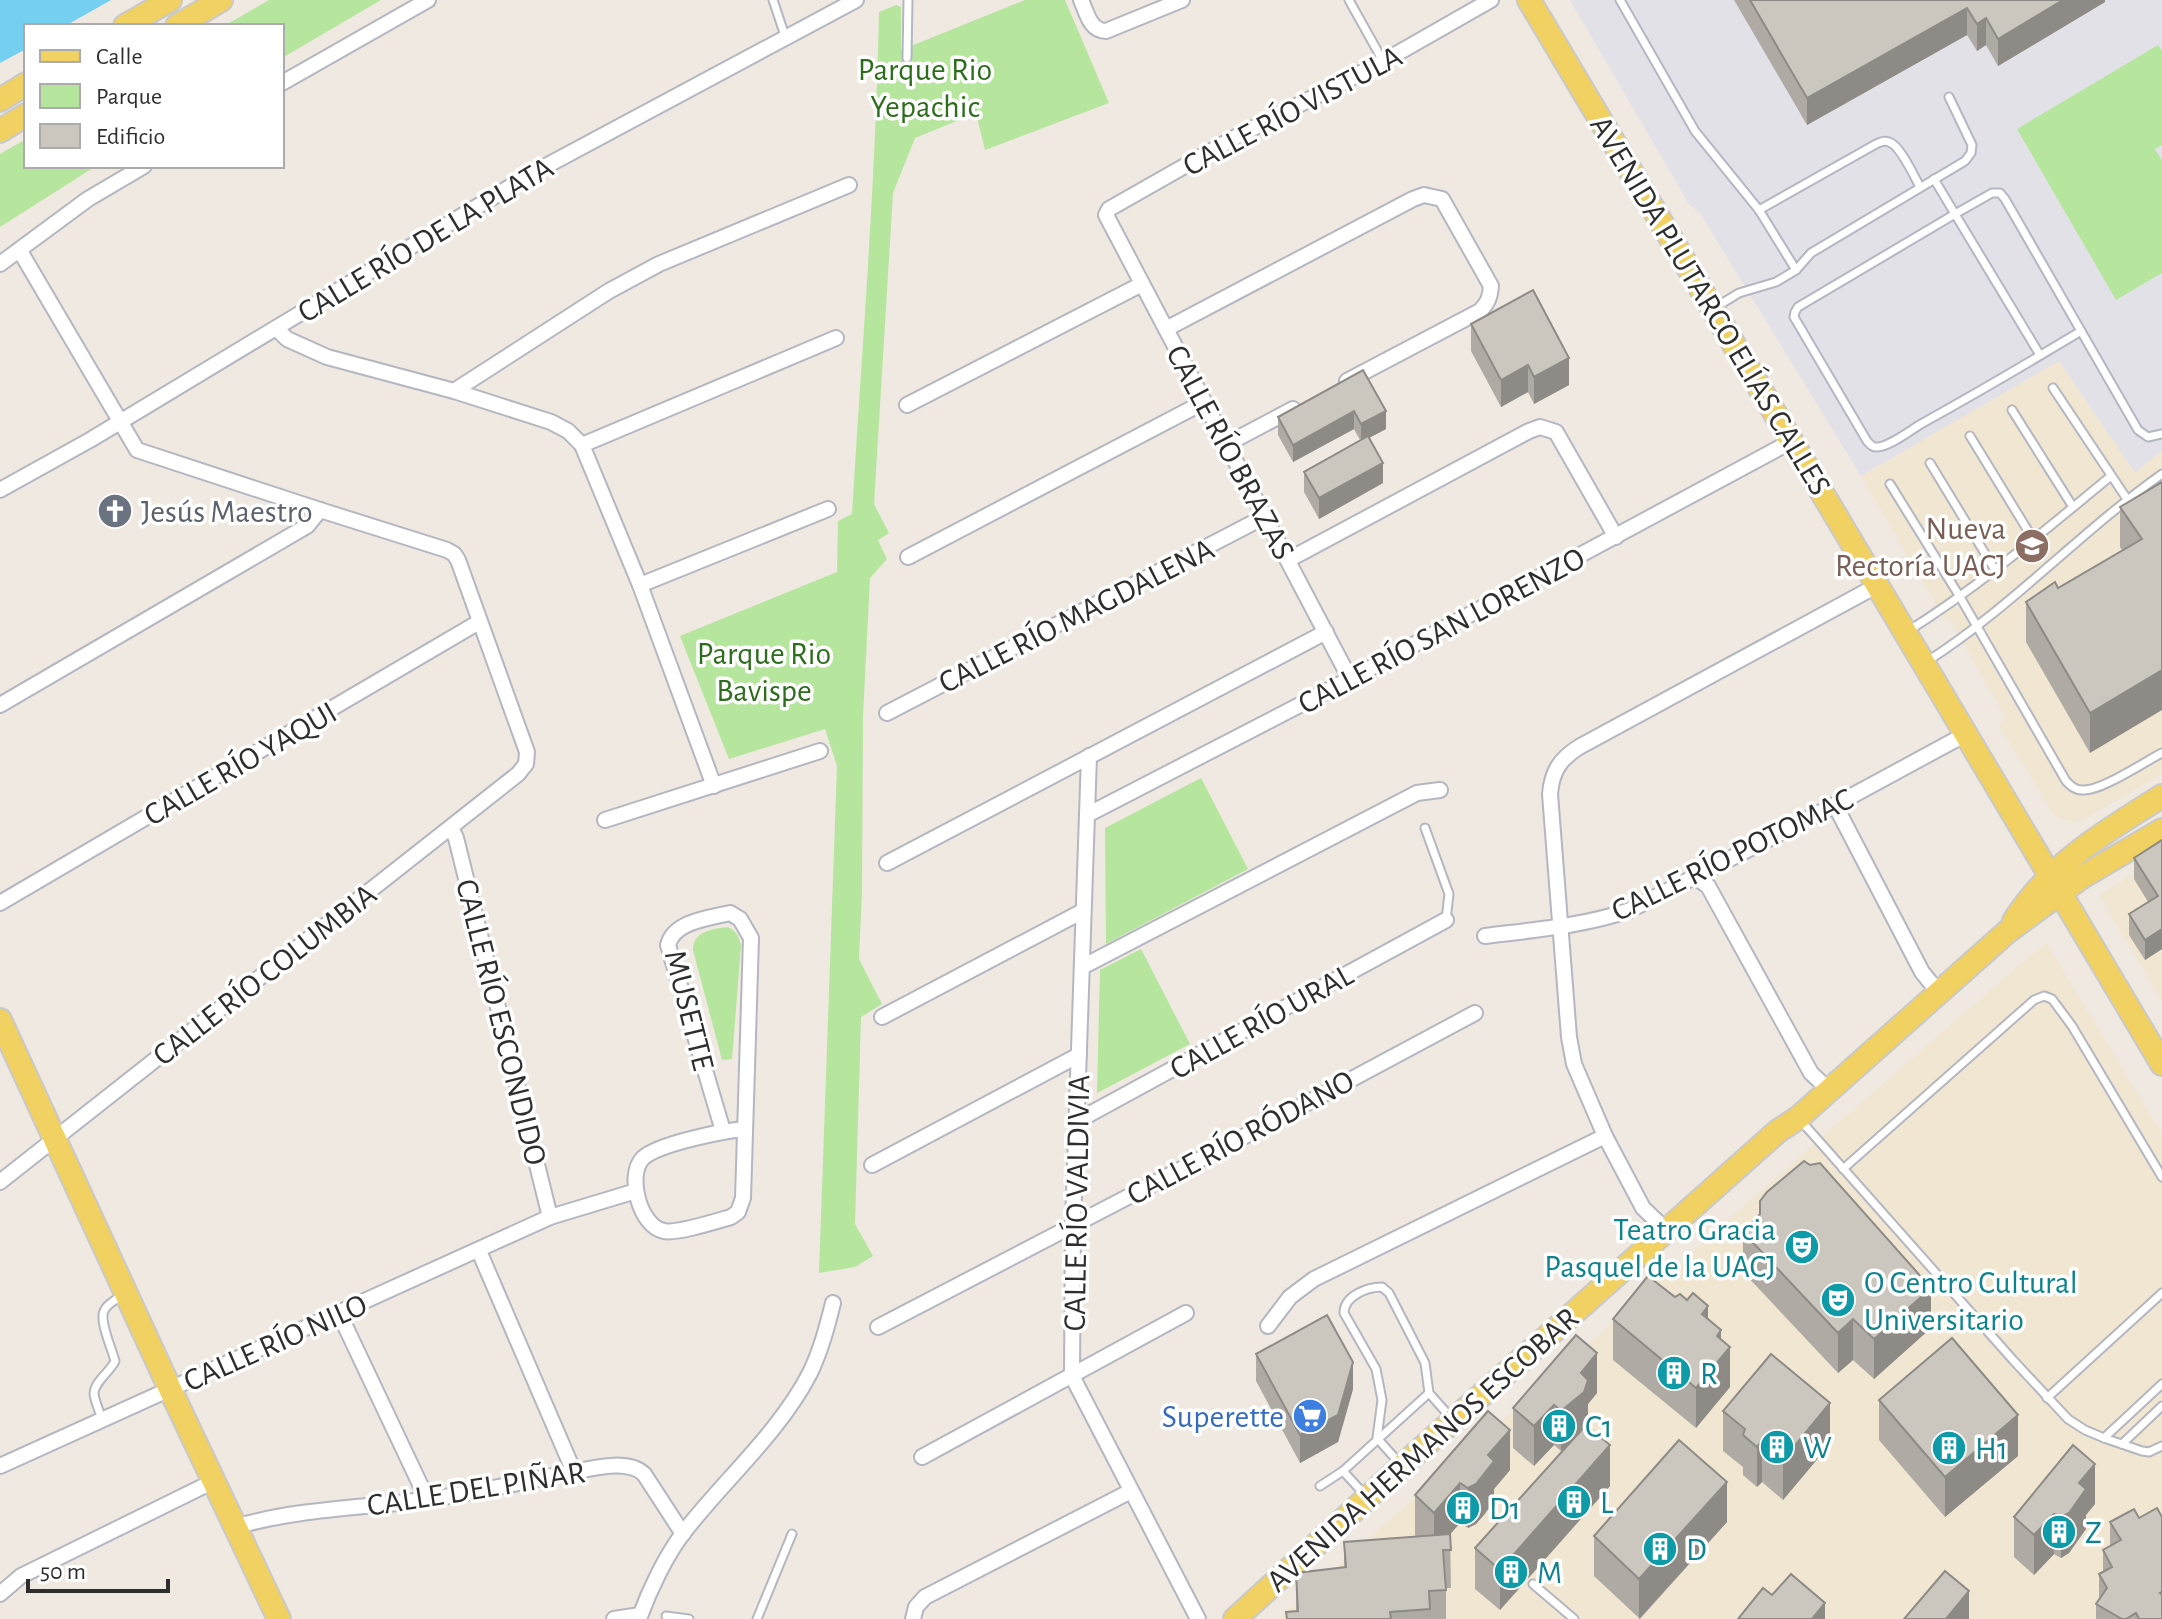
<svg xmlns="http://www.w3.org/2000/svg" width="2162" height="1619" viewBox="0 0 2162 1619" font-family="'Alegreya Sans',sans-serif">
	<rect width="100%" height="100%" fill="#efe9e1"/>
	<path fill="#e3e1e8" d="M1570,0H2162V451L2135,473L2059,362L1861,476L1700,213L1689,204Z"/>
	<g fill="#f0e6d1">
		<path d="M2059,361L2135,473L2162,451V774L2086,818L2074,822L2059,818L2053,813L1999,726L2004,715L1956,630L1948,617L1945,620L1861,476Z"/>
		<path d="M2162,857V1001L2099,895Z"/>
		<path d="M2046,942L2162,1134V1619H1278L1823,1136Z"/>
	</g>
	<g fill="#b6e59e">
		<path d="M269,0H381L282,58V26H224Z"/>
		<path d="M1025,0H1065L1109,103L985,150L976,113L915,138L893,193L874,504L889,533L878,540L887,559L870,578L863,716L862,891L859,959L882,1004L861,1017L855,1224L873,1256L855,1267L819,1273L837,766L825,729L729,759L680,636L837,572L838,521L852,514C862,347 876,179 879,12L896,5L901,7V50Z"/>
		<path d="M2158,45L2162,51V145L2155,149L2162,161V273L2116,300L2017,129Z"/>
		<path d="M26,139V166H96L0,227V154Z"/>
		<path d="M1201,778L1248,869L1106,944L1105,828Z"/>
		<path d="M728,927C737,932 739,936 741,946L732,1059L722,1060L693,950C693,931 712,929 728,927Z"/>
		<path d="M1141,949L1190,1044L1097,1093L1100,970Z"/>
	</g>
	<path fill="#75cff0" d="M0,0H111L65,26H26V49L0,63Z"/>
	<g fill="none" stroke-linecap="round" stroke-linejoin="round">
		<g stroke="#b4b7c1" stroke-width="11">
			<g id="lane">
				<path d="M773,0L785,36"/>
				<path d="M1349,0L1383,61"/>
				<path d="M1620,0L1695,131L1759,210L1796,270"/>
				<path d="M907,58L908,0"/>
				<path d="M1934,179L1955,214L1992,193H2000L2005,199L2138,430L2148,437L2162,434"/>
				<path d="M1759,210L1876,144C1881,142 1884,140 1889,142C1900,145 1914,176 1920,187"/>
				<path d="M1716,307L1739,293L1776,282L1796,270L1811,253L1965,161L1971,153L1972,145L1949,97"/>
				<path d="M2040,355L1955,214L1798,307L1795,312L1794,317L1867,441C1871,445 1872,447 1877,447C1889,447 1911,430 1921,424C1975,394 2028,363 2081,331"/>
				<path d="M2053,388L2127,499"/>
				<path d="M2012,410L2073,507"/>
				<path d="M1970,436L2033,539"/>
				<path d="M1930,463L1995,570"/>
				<path d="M1890,484L1960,597L2066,781C2071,786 2075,790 2082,790C2100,792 2144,762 2162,753"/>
				<path d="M1908,631C1980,586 2045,530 2111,476"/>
				<path d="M1926,662C2011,608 2080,532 2162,474"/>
				<path d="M1425,828L1449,894L1446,920"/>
				<path d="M1802,1122L2013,1360L2068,1419L2085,1430L2104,1438L2142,1451L2149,1452L2162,1446"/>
				<path d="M1843,1169L2034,1000L2044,996L2052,999L2072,1026L2162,1177"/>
				<path d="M2047,1398L2162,1293"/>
				<path d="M102,1420C100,1412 95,1402 94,1394C94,1382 110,1372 115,1361C112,1349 99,1321 104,1311C107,1303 118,1299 124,1294"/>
				<path d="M2104,1438L2162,1384"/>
				<path d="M2122,1444L2162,1406"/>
				<path d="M1401,1465L1377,1438L1382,1400L1376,1369L1344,1313C1344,1296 1367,1287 1382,1287L1389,1293L1425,1363L1429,1393L1452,1419"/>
				<path d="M1320,1486L1343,1471"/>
				<path d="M1364,1494L1343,1471L1429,1393"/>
				<path d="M1533,1584L1574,1619"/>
				<path d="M666,1616L689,1619"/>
				<path d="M757,1619L792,1534"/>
			</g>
		</g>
		<g stroke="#b4b7c1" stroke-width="18">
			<g id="street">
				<path d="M1081,0C1087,13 1090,31 1106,31L1182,0"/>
				<path d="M282,83L428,0"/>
				<path d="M0,264L88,199L144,166"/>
				<path d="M276,328L287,339L327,357L454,391L551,422L568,431L582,445L640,585L714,786"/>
				<path d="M1166,329L1413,199L1424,195L1442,199L1491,286C1490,297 1488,303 1480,311L1347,381"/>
				<path d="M454,391L609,291L659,264L849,185"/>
				<path d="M907,405L1142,284"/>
				<path d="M1227,444L1293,409"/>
				<path d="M582,445L836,338"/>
				<path d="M0,490L90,440L533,173L856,0"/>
				<path d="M908,557L1204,402"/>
				<path d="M1288,560L1529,431L1540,427L1556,432L1616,537"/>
				<path d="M640,585L828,509"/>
				<path d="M1350,679L1106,215L1109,209L1234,138L1384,61L1491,0"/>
				<path d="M0,705L307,526L320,510"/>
				<path d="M887,713L1264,517"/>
				<path d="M1089,756L1073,1224L1072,1376L1198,1619"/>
				<path d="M1835,805L1922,972L1939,993"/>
				<path d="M1087,815L1350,679L1792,441"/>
				<path d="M605,820L820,751"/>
				<path d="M451,828L456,838L550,1217"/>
				<path d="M887,863L1326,632"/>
				<path d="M1695,877L1708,886L1811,1073L1829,1090"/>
				<path d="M0,903L479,622"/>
				<path d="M1485,936C1533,930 1584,926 1630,910L1835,805L1966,734"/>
				<path d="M1082,967L1417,793L1440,790"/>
				<path d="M882,1017L1083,911"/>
				<path d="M1077,1121L1446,920"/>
				<path d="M723,1131L668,945C674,921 710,918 730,913L740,919L751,938L743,1198L738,1212L731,1217C717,1221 676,1234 664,1231C640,1227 626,1175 643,1158C658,1144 722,1131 744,1129"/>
				<path d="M872,1165L1079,1055"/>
				<path d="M0,1182L518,774L526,764L527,752L458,560L454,554L447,550L320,510L137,450L20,251"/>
				<path d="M1666,1230L1643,1208L1605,1136L1574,1064L1569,1037L1550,794C1552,771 1560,759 1579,747L1878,585"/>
				<path d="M479,1251L574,1472"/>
				<path d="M339,1313L427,1499"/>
				<path d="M1268,1326L1290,1297L1314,1279L1605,1136"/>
				<path d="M878,1327L1266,1125L1475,1013"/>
				<path d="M922,1457L1186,1313"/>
				<path d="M0,1466L550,1217L636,1191"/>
				<path d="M235,1527C295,1509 361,1508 423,1500C471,1494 520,1482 568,1473C590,1469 627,1458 644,1474L683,1534"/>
				<path d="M0,1594L21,1576L214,1481"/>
				<path d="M614,1619L640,1615"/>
				<path d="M639,1619C649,1591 666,1555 684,1532C725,1479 779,1433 810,1373C821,1350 827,1327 833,1303"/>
				<path d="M913,1619L916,1607L925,1597L1131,1491"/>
			</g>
		</g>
		<g stroke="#c9c9c9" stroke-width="26">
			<g id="primary">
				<path d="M1529,0L2162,1064"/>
				<path d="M125,26L170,0"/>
				<path d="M177,26L221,0"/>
				<path d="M0,100L26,84"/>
				<path d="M0,131L26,115"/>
				<path d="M2014,921C2050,864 2106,831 2162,796"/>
				<path d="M0,1020L170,1389L279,1619"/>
				<path d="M1235,1619L1402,1466L1778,1131L1798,1118L2007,932L2082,877L2162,830"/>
			</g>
		</g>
		<use href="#lane" stroke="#fff" stroke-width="7"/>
		<use href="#street" stroke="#fff" stroke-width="14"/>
		<use href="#primary" stroke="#f2d163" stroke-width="22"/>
	</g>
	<g fill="#afaba4">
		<path d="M1734,0H2105V2L1998,66L1986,45L1977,51L1967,35L1807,125Z"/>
		<path d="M1471,324L1569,385L1534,404L1528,392L1501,407L1471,351Z"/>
		<path d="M1363,370L1386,429L1369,438L1383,483L1319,519L1304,492V472L1360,440L1354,429L1293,462L1278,435V417Z"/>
		<path d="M2162,482L2090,753L2026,642V602L2058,588L2122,550L2120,547V507Z"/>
		<path d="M2162,840V949L2145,960L2129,935V914L2148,902L2134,879V858Z"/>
		<path d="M1743,1232L1931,1328L1874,1379L1853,1360L1838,1373L1743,1272Z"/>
		<path d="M1675,1297L1708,1319L1721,1340L1730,1387L1696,1428L1613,1360V1319Z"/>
		<path d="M1256,1354L1353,1389L1338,1442L1300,1463L1256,1381Z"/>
		<path d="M1597,1393L1588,1404V1420L1586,1425L1610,1486L1500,1610L1475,1589V1548L1567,1446L1561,1451L1554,1445L1534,1466L1513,1448V1408Z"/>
		<path d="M1879,1400L2018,1456L1945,1517L1879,1440Z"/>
		<path d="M1723,1411L1830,1444L1783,1500L1762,1482L1757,1487L1743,1475V1467L1723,1451Z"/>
		<path d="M1510,1470L1494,1489V1501L1476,1524L1468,1528L1460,1523L1450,1534L1451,1588H1446V1619H1286V1612L1296,1611V1573L1344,1567V1542L1416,1536L1415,1535V1495Z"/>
		<path d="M2095,1504L2086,1515V1529L2069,1553L2061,1558L2054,1554L2034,1575L2014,1557V1517Z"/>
		<path d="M2134,1509L2162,1619H2096V1604L2099,1600V1574L2103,1572V1550L2110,1546V1522Z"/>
		<path d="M1727,1522L1640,1619L1594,1576V1536Z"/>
	</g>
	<g fill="#8e8b86">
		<path d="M2063,0H2105V2L1998,66V39Z"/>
		<path d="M1967,8V35L1807,125V98Z"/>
		<path d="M1986,18V45L1977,51V24Z"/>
		<path d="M1569,358V385L1534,404V377Z"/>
		<path d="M1528,365V392L1501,407V380Z"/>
		<path d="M1354,411V429L1293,462V445Z"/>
		<path d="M1386,411V429L1361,442V424Z"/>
		<path d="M1383,463V483L1319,519V498Z"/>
		<path d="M2162,670V710L2090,753V713Z"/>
		<path d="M2162,929V949L2145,960V940Z"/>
		<path d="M1931,1288V1328L1874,1379V1339Z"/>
		<path d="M1708,1306V1346L1702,1314Z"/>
		<path d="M1853,1319V1360L1838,1373V1333Z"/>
		<path d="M1721,1330V1358L1730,1347V1387L1696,1428V1388L1717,1336Z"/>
		<path d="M1597,1353V1393L1588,1404V1420L1584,1432L1561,1451V1411L1581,1373Z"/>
		<path d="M1353,1362V1389L1338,1442L1300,1463V1435Z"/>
		<path d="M1830,1403V1444L1783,1500V1460Z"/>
		<path d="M1554,1405V1445L1534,1466V1426Z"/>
		<path d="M2018,1415V1456L1945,1517V1477Z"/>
		<path d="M1510,1430V1470L1494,1489V1501L1484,1515L1476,1524L1468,1528V1488L1488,1455Z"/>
		<path d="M1762,1441V1482L1757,1487V1447Z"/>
		<path d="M1610,1445V1486L1500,1610V1570Z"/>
		<path d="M2095,1464V1504L2086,1515V1529L2069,1553L2061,1558V1517L2079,1483Z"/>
		<path d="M1727,1482V1522L1639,1619V1579Z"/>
		<path d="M1460,1483V1523L1434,1553V1513Z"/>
		<path d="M2054,1514V1554L2034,1575V1535Z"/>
		<path d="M1969,1591V1619H1946Z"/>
		<path d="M1825,1603V1619H1812Z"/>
	</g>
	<g fill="#cbc7bf" stroke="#8e8b86" stroke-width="2">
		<path d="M1750,0H2063L1998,39L1986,18L1977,24L1967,8L1807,98Z"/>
		<path d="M1533,290L1569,358L1534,377L1528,365L1501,380L1471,324Z"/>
		<path d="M1363,370L1386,411L1361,424L1354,411L1293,445L1278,417Z"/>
		<path d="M1368,436L1383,463L1319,498L1304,472Z"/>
		<path d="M2162,482V670L2090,713L2026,602L2055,582L2058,588L2142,539L2120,507Z"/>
		<path d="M2162,840V929L2145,940L2129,914L2158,896L2134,858Z"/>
		<path d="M1804,1161L1810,1165L1820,1163L1931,1288L1874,1339L1853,1319L1838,1333L1743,1232L1760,1214V1201L1767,1192Z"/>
		<path d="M1648,1276L1675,1297L1680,1294L1687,1300L1693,1293L1708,1306L1702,1314L1721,1330L1717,1336L1730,1347L1696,1388L1613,1319Z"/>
		<path d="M1327,1315L1353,1362L1338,1415L1300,1435L1256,1354Z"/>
		<path d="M1576,1335L1597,1353L1581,1373L1588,1380L1584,1392L1561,1411L1554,1405L1534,1426L1513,1408Z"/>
		<path d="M1952,1338L2018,1415L1945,1477L1879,1400Z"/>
		<path d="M1771,1354L1830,1403L1783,1460L1762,1441L1757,1447L1743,1435L1745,1429L1723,1411Z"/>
		<path d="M1488,1411L1510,1430L1488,1455L1494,1461L1476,1484L1468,1488L1460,1483L1434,1513L1415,1495Z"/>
		<path d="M1586,1425L1610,1445L1500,1570L1475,1548Z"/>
		<path d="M1679,1440L1727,1482L1639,1579L1594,1536Z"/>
		<path d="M2073,1445L2095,1464L2079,1483L2086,1489L2069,1513L2061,1517L2054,1514L2034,1535L2014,1517Z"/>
		<path d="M2157,1508L2162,1517V1592L2160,1593L2162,1595V1619H2139L2136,1613L2126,1619H2122L2096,1604L2107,1588L2099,1574L2112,1567L2103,1550L2121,1540L2110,1522L2134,1509L2139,1518Z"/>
		<path d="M1450,1534L1451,1550H1443L1446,1590L1429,1591L1430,1609L1390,1612L1391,1619H1287L1286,1612L1298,1611L1296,1573L1346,1567L1344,1542Z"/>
		<path d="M1945,1571L1969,1591L1946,1619H1904Z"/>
		<path d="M1791,1574L1825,1603L1812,1619H1738L1763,1588L1772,1595Z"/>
	</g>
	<defs>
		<g id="church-disc" transform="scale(1.8)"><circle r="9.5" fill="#6b7280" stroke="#fff"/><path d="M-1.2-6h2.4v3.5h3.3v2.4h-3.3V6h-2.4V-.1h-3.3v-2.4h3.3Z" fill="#fff"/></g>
		<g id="university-disc" transform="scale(1.8)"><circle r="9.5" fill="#8d6e63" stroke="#fff"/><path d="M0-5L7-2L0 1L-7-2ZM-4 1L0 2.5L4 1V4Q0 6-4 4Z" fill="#fff"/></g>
		<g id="theatre-disc" transform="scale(1.8)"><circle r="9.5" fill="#0f9aa8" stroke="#fff"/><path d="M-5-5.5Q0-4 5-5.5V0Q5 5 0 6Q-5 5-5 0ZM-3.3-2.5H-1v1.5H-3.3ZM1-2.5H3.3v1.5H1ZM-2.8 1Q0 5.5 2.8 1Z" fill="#fff"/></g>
		<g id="building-disc" transform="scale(1.8)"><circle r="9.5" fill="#0f9aa8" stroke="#fff"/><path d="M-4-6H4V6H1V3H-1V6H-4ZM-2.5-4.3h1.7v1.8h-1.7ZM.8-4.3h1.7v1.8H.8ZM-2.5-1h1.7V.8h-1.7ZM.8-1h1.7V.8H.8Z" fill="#fff"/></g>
		<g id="supermarket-disc" transform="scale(1.8)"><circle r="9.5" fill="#3f7fe0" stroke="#fff"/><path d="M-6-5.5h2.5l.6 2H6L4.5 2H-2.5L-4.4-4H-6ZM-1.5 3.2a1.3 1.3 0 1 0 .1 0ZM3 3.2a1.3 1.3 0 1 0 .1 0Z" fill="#fff"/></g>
	</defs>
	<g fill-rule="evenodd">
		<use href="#church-disc" x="115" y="511"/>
		<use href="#university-disc" x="2032" y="546"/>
		<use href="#theatre-disc" x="1802" y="1247"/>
		<use href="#theatre-disc" x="1838" y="1300"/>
		<use href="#building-disc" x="1674" y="1373"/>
		<use href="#supermarket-disc" x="1310" y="1416"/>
		<use href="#building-disc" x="1559" y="1426"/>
		<use href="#building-disc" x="1777" y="1447"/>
		<use href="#building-disc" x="1949" y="1448"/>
		<use href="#building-disc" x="1574" y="1502"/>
		<use href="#building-disc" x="1463" y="1508"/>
		<use href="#building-disc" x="2059" y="1532"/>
		<use href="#building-disc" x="1660" y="1549"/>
		<use href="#building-disc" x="1511" y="1572"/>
	</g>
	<g text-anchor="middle" stroke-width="7" stroke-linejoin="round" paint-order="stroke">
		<g font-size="32" fill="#2c6e1b" stroke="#fff">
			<text x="925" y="80">Parque Rio<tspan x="925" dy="37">Yepachic</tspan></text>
			<text x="764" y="664">Parque Rio<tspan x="764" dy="37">Bavispe</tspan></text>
		</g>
		<g font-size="32" fill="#2e2e2e" stroke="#fff">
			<text transform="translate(1292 110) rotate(-28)" y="11">CALLE RÍO VISTULA</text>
			<text transform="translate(425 239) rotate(-31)" y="11">CALLE RÍO DE LA PLATA</text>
			<text transform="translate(1711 305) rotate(59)" y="11">AVENIDA PLUTARCO ELÍAS CALLES</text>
			<text transform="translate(1231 452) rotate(62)" y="11">CALLE RÍO BRAZAS</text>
			<text transform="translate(1076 615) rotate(-27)" y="11">CALLE RÍO MAGDALENA</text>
			<text transform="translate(1441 630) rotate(-28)" y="11">CALLE RÍO SAN LORENZO</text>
			<text transform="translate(240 763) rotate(-30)" y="11">CALLE RÍO YAQUI</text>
			<text transform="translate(1732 854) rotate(-26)" y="11">CALLE RÍO POTOMAC</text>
			<text transform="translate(264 974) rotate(-38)" y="11">CALLE RÍO COLUMBIA</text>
			<text transform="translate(690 1010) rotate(76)" y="11">MUSETTE</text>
			<text transform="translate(1261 1021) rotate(-29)" y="11">CALLE RÍO URAL</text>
			<text transform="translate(502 1022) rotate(76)" y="11">CALLE RÍO ESCONDIDO</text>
			<text transform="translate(1240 1137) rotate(-28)" y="11">CALLE RÍO RÓDANO</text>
			<text transform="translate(1076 1203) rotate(-89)" y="11">CALLE RÍO VALDIVIA</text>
			<text transform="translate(275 1342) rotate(-24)" y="11">CALLE RÍO NILO</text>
			<text transform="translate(1422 1449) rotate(-42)" y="11">AVENIDA HERMANOS ESCOBAR</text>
			<text transform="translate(476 1488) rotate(-9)" y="11">CALLE DEL PIÑAR</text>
		</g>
		<g font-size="32" fill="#5b616d" stroke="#fff" text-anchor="start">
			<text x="141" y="522">Jesús Maestro</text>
		</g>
		<g font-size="32" fill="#785e54" stroke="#fff" text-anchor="end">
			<text x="2006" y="539">Nueva<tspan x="2006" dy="37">Rectoría UACJ</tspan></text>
		</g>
		<g font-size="32" fill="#0d838f" stroke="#fff" text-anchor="start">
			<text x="1776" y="1240" text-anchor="end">Teatro Gracia<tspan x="1776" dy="37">Pasquel de la UACJ</tspan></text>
			<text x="1864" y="1293">O Centro Cultural<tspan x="1864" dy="37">Universitario</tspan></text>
			<text x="1700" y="1384">R</text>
			<text x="1585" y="1437">C1</text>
			<text x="1803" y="1458">W</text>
			<text x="1975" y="1459">H1</text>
			<text x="1600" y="1513">L</text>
			<text x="1489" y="1519">D1</text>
			<text x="2085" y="1543">Z</text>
			<text x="1686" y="1560">D</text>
			<text x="1537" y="1583">M</text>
		</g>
		<g font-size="32" fill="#366cbe" stroke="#fff" text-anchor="end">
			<text x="1284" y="1427">Superette</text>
		</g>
	</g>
	<rect x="24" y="24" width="260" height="144" fill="#ffffff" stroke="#ababab" stroke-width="2"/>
	<rect x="40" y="50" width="40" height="12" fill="#f2d163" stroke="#ababab" stroke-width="2"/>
	<text x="96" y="64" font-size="24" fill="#2e2e2e">Calle</text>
	<rect x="40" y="84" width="40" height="24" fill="#b6e59e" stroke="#ababab" stroke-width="2"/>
	<text x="96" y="104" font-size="24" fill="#2e2e2e">Parque</text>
	<rect x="40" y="124" width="40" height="24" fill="#cbc7bf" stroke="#ababab" stroke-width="2"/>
	<text x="96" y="144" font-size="24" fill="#2e2e2e">Edificio</text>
	<path d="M28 1579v12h140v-12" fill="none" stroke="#2e2e2e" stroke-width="4"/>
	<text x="40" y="1579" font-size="24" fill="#2e2e2e" stroke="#ffffff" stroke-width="6" paint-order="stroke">50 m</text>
</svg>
